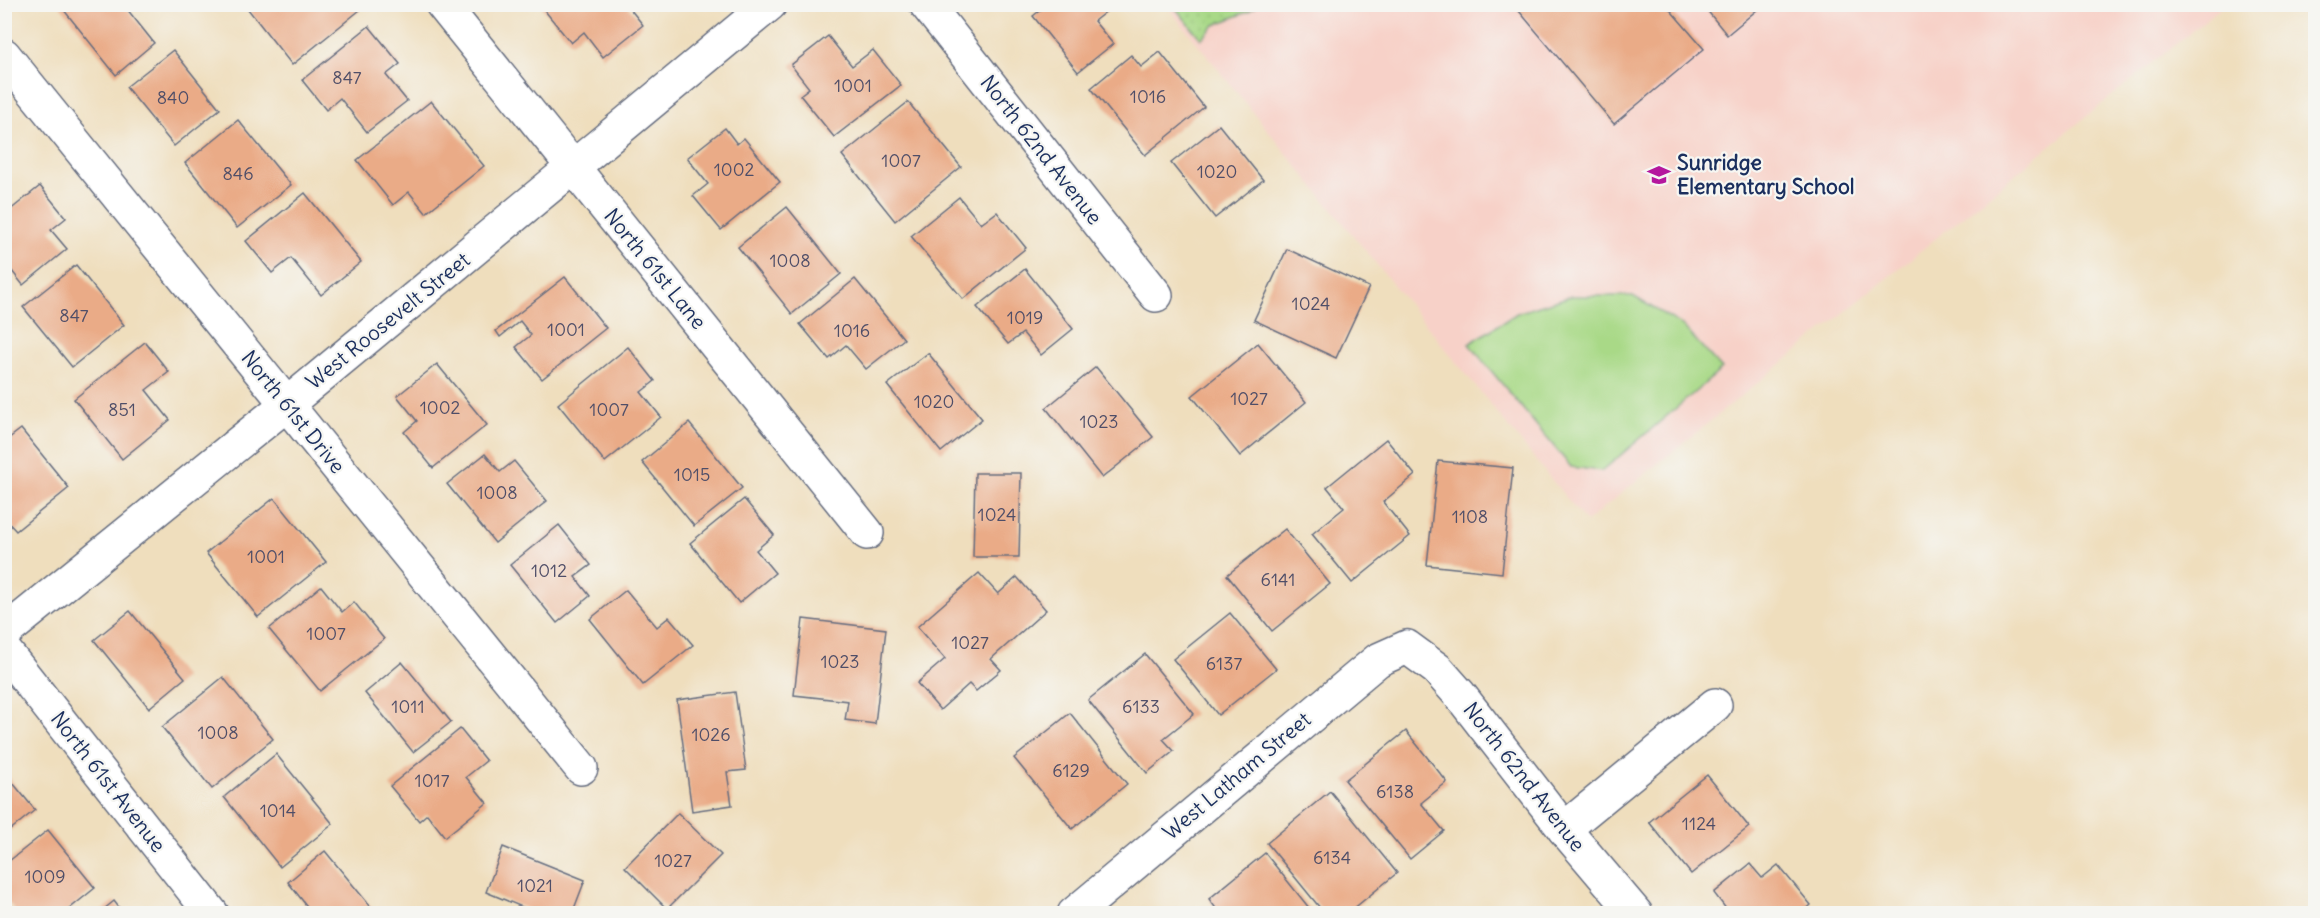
<svg xmlns="http://www.w3.org/2000/svg" width="2320" height="918" viewBox="0 0 2320 918" font-family="Delius,sans-serif">
	<defs>
		<pattern id="park-dots" width="8" height="8" patternUnits="userSpaceOnUse" patternTransform="scale(1.5)"><rect width="8" height="8" fill="#a9d987"/><path d="M2 2h.1M6 6h.1" fill="none" stroke="#91bb77" stroke-width="1.8" stroke-linecap="round"/></pattern>
	</defs>
	<rect width="100%" height="100%" fill="#f6f6f2"/>
	<filter id="ink" filterUnits="userSpaceOnUse"><feTurbulence type="fractalNoise" baseFrequency=".0167" numOctaves="2"/><feDisplacementMap in="SourceGraphic" scale="12" xChannelSelector="R" yChannelSelector="G"/><feConvolveMatrix kernelMatrix="1 2 1 2 8 2 1 2 1" color-interpolation-filters="sRGB"/></filter>
	<filter id="wash" filterUnits="userSpaceOnUse"><feTurbulence type="fractalNoise" baseFrequency=".008" numOctaves="4" result="noise"/><feDisplacementMap in="SourceGraphic" scale="24" xChannelSelector="R" yChannelSelector="G"/><feGaussianBlur stdDeviation="1.35" result="paint"/><feColorMatrix in="noise" values="0 0 0 0 0 0 0 0 0 0 0 0 0 0 0 0 0 1.4 0 .05"/><feComposite in="paint" operator="in"/></filter>
	<g filter="url(#wash)">
		<rect width="100%" height="100%" fill="#efdebd"/>
		<path fill="#f7d1c8" d="M1166,5H2224L1586,522Z"/>
		<path fill="url(#park-dots)" stroke="#628472" stroke-width="1.5" d="M1173,5H1257L1249,11L1215,25L1201,39Z"/>
		<path fill="#a9d987" stroke="#628472" stroke-width="1.5" d="M1571,296H1633L1682,325L1722,369L1602,471L1571,467L1469,344L1517,313Z"/>
		<g id="blocks">
			<g fill="#eaab87">
				<path d="M59,4H123L154,43L116,75Z"/>
				<path d="M244,4H355L360,10L292,65Z"/>
				<path d="M543,4H626L643,25L603,57L584,32L571,43L541,6Z"/>
				<path d="M1048,4H1112L1113,6L1094,21L1113,44L1078,72L1033,16Z"/>
				<path d="M1702,4H1764L1727,35Z"/>
				<path d="M1514,5H1666L1704,49L1614,124Z"/>
				<path d="M369,26L400,64L386,75L407,101L367,132L340,98L326,110L302,80Z"/>
				<path d="M828,36L852,66L873,50L901,85L834,137L800,95L809,88L791,65Z"/>
				<path d="M173,50L220,109L174,146L126,87Z"/>
				<path d="M1160,52L1204,107L1145,155L1091,88L1131,55L1141,67Z"/>
				<path d="M431,101L484,166L426,213L409,192L393,205L357,160Z"/>
				<path d="M908,102L961,167L895,221L842,155Z"/>
				<path d="M238,120L291,185L237,228L185,163Z"/>
				<path d="M1219,125L1263,180L1215,218L1171,163Z"/>
				<path d="M725,128L737,144L744,138L780,182L721,230L693,196L708,184L687,158Z"/>
				<path d="M40,186L66,218L51,230L67,249L23,285L4,261V215Z"/>
				<path d="M305,193L361,262L321,295L291,258L272,273L246,241Z"/>
				<path d="M959,197L981,224L997,212L1026,248L963,299L911,236Z"/>
				<path d="M787,207L841,274L792,314L738,247Z"/>
				<path d="M1287,249L1369,287L1336,358L1254,320Z"/>
				<path d="M76,265L124,325L72,367L23,307Z"/>
				<path d="M1025,269L1073,329L1041,355L1023,333L1008,344L977,307Z"/>
				<path d="M565,277L606,328L542,379L516,347L531,335L520,321L500,337L496,331Z"/>
				<path d="M855,279L904,339L866,369L846,345L829,359L800,324Z"/>
				<path d="M145,342L169,372L146,390L170,420L122,459L74,399Z"/>
				<path d="M1258,343L1306,402L1240,456L1192,396Z"/>
				<path d="M628,347L655,381L641,392L661,417L605,462L558,404Z"/>
				<path d="M928,353L982,419L941,452L887,385Z"/>
				<path d="M437,364L487,425L433,468L404,432L417,421L397,396Z"/>
				<path d="M1096,367L1153,437L1102,478L1046,408Z"/>
				<path d="M689,423L742,488L694,526L642,462Z"/>
				<path d="M21,429L69,488L16,531L4,518V442Z"/>
				<path d="M1386,439L1415,475L1383,502L1410,536L1352,583L1312,534L1344,508L1327,487Z"/>
				<path d="M485,454L500,472L514,461L547,501L495,543L447,484Z"/>
				<path d="M1438,461L1513,468L1502,573L1427,565Z"/>
				<path d="M975,473H1021L1019,557H973Z"/>
				<path d="M274,498L326,562L258,617L206,553Z"/>
				<path d="M744,499L774,535L756,550L775,573L739,603L690,543Z"/>
				<path d="M559,525L591,565L575,577L590,596L557,623L510,565Z"/>
				<path d="M1285,529L1330,584L1272,631L1227,575Z"/>
				<path d="M979,573L998,594L1017,577L1046,610L991,659L1001,670L976,691L969,684L940,710L917,683L945,659L917,627Z"/>
				<path d="M321,586L342,612L354,602L384,639L320,691L269,629Z"/>
				<path d="M626,590L657,627L669,617L693,645L643,685L590,619Z"/>
				<path d="M130,611L185,678L149,708L94,640Z"/>
				<path d="M1230,613L1276,669L1218,715L1173,659Z"/>
				<path d="M803,619L886,629L875,724L845,720L848,701L794,695Z"/>
				<path d="M1145,654L1194,714L1163,739L1174,751L1147,773L1088,700Z"/>
				<path d="M402,662L451,722L413,752L365,693Z"/>
				<path d="M223,677L273,739L212,789L162,727Z"/>
				<path d="M735,692L746,770L727,772L732,805L692,811L677,700Z"/>
				<path d="M1070,713L1127,784L1072,829L1014,758Z"/>
				<path d="M460,729L486,761L466,777L487,803L445,837L427,814L419,821L390,786Z"/>
				<path d="M1406,731L1447,782L1421,803L1444,831L1410,859L1345,780Z"/>
				<path d="M276,754L333,824L280,867L224,797Z"/>
				<path d="M4,772L35,810L4,835Z"/>
				<path d="M1707,775L1749,827L1691,874L1649,822Z"/>
				<path d="M1330,791L1397,873L1347,914H1325L1267,843Z"/>
				<path d="M678,813L721,855L667,909L625,867Z"/>
				<path d="M48,830L95,888L63,914H18L4,897V865Z"/>
				<path d="M503,847L585,880L572,914H539L486,892Z"/>
				<path d="M325,851L375,912L373,914H313L288,882Z"/>
				<path d="M1265,853L1314,914H1220L1209,899Z"/>
				<path d="M1750,864L1762,878L1778,865L1811,905L1801,914H1730L1714,893Z"/>
				<path d="M114,901L124,914H98Z"/>
			</g>
		</g>
	</g>
	<g filter="url(#ink)">
		<use href="#blocks" fill-opacity="0" stroke="#656c7f" stroke-width="1.5"/>
		<g fill="none" stroke-linecap="round" stroke-linejoin="round">
			<g stroke="#656c7f" stroke-width="36">
				<g id="minor">
					<path d="M442,4L867,533"/>
					<path d="M926,4L1156,295"/>
					<path d="M4,55L581,768"/>
					<path d="M4,633L287,404L770,4"/>
					<path d="M4,650L212,914"/>
					<path d="M1564,829L1715,705"/>
					<path d="M1074,914L1378,660L1407,647L1437,669L1460,695L1564,829L1636,914"/>
				</g>
			</g>
			<use href="#minor" stroke="#fff" stroke-width="33"/>
		</g>
	</g>
	<defs>
		<g id="school-bare" transform="scale(1.8)"><path d="M0-5L7-2L0 1L-7-2ZM-4 1L0 2.5L4 1V4Q0 6-4 4Z" fill="#b5179e" stroke="#f6f6f2" stroke-width="2.5" paint-order="stroke"/></g>
	</defs>
	<g fill-rule="evenodd">
		<use href="#school-bare" x="1659" y="175"/>
	</g>
	<g text-anchor="middle" stroke-width="4.5" stroke-linejoin="round" paint-order="stroke">
		<g font-size="18" fill="#4f4e68">
			<text x="347" y="84">847</text>
			<text x="853" y="92">1001</text>
			<text x="1148" y="103">1016</text>
			<text x="173" y="104">840</text>
			<text x="901" y="167">1007</text>
			<text x="734" y="176">1002</text>
			<text x="1217" y="178">1020</text>
			<text x="238" y="180">846</text>
			<text x="790" y="267">1008</text>
			<text x="1311" y="310">1024</text>
			<text x="74" y="322">847</text>
			<text x="1025" y="324">1019</text>
			<text x="566" y="336">1001</text>
			<text x="852" y="337">1016</text>
			<text x="1249" y="405">1027</text>
			<text x="934" y="408">1020</text>
			<text x="440" y="414">1002</text>
			<text x="122" y="416">851</text>
			<text x="609" y="416">1007</text>
			<text x="1099" y="428">1023</text>
			<text x="692" y="481">1015</text>
			<text x="497" y="499">1008</text>
			<text x="997" y="521">1024</text>
			<text x="1470" y="523">1108</text>
			<text x="266" y="563">1001</text>
			<text x="549" y="577">1012</text>
			<text x="1278" y="586">6141</text>
			<text x="326" y="640">1007</text>
			<text x="970" y="649">1027</text>
			<text x="840" y="668">1023</text>
			<text x="1224" y="670">6137</text>
			<text x="408" y="713">1011</text>
			<text x="1141" y="713">6133</text>
			<text x="218" y="739">1008</text>
			<text x="711" y="741">1026</text>
			<text x="1071" y="777">6129</text>
			<text x="432" y="787">1017</text>
			<text x="1395" y="798">6138</text>
			<text x="278" y="817">1014</text>
			<text x="1699" y="830">1124</text>
			<text x="1332" y="864">6134</text>
			<text x="673" y="867">1027</text>
			<text x="45" y="883">1009</text>
			<text x="535" y="892">1021</text>
		</g>
		<g font-size="21" fill="#1b2f5e" stroke="#f6f6f2">
			<text transform="translate(1041 150) rotate(52)" y="7">North 62nd Avenue</text>
			<text transform="translate(655 269) rotate(51)" y="7">North 61st Lane</text>
			<text transform="translate(388 321) rotate(-39)" y="7">West Roosevelt Street</text>
			<text transform="translate(293 412) rotate(51)" y="7">North 61st Drive</text>
			<text transform="translate(1237 776) rotate(-40)" y="7">West Latham Street</text>
			<text transform="translate(1524 777) rotate(52)" y="7">North 62nd Avenue</text>
			<text transform="translate(108 782) rotate(52)" y="7">North 61st Avenue</text>
		</g>
		<g font-size="21" font-weight="bold" fill="#1b2f5e" stroke="#f6f6f2" text-anchor="start">
			<text x="1677" y="170">Sunridge<tspan x="1677" dy="24">Elementary School</tspan></text>
		</g>
	</g>
	<rect width="2320" height="918" fill="none" stroke="#f6f6f2" stroke-width="24"/>
</svg>
